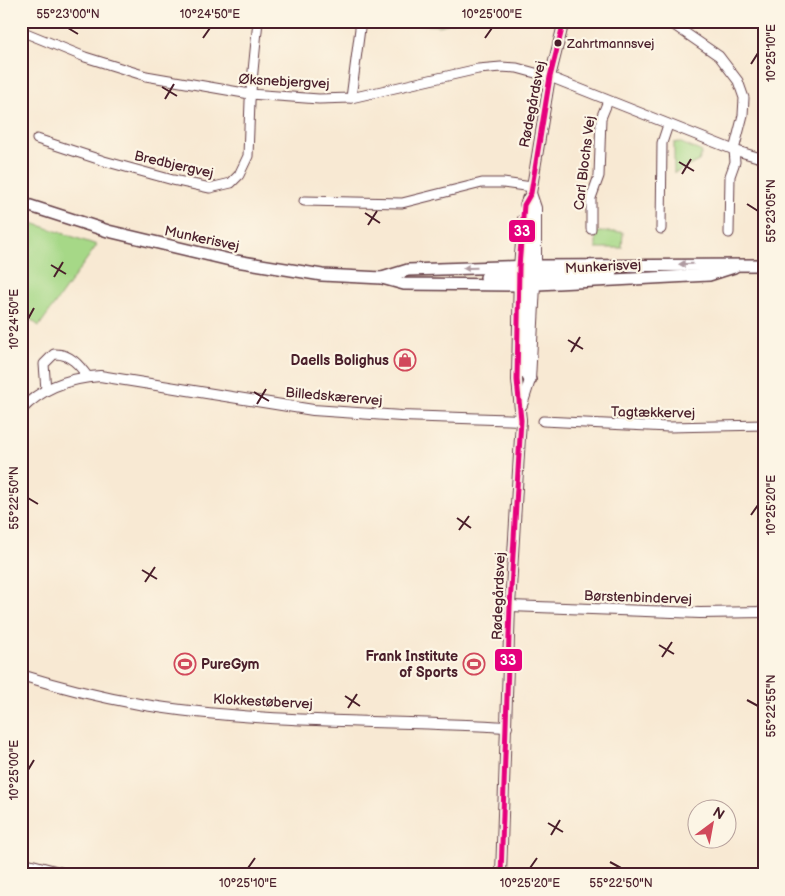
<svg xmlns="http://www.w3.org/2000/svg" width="785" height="896" viewBox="0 0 785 896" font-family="'Balsamiq Sans',sans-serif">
	<rect width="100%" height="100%" fill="#fcf5e5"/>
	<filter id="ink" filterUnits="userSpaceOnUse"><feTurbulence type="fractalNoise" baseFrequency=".02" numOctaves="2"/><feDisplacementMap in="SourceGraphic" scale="10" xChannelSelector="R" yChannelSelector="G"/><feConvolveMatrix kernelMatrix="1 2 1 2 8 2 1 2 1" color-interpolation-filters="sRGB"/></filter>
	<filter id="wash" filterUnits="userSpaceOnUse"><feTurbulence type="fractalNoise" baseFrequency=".0096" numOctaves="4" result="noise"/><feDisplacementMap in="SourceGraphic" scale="20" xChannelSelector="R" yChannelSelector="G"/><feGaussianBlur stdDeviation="1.12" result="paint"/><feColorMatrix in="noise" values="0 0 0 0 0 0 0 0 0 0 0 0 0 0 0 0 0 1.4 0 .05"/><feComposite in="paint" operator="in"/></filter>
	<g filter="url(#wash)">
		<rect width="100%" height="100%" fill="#f8e9d3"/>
		<g fill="#a6d887" stroke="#787c59">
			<path d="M411,21H458L439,26L411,23Z"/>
			<path d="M679,142L702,152L699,161L674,173V143Z"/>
			<path d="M21,219L97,245L39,326L21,312Z"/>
			<path d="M596,232H623L622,248H596Z"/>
		</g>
	</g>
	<g filter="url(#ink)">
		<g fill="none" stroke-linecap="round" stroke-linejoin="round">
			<g stroke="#643d44" stroke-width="11">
				<g id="minor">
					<path d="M668,21L719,56L738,81L744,98L743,115L734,150L735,162L730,176L729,233"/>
					<path d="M21,31L85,57L146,76L250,94L319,99L351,98L478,69L501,67L517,68L550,77L734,150L764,159"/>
					<path d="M351,98L361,21"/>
					<path d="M37,139L104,161L173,180L210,188L231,183L239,175L248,156L250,101L258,21"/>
					<path d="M304,201L402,203L482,183H503L532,187"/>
					<path d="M591,229V198L599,176L601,118L608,101"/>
					<path d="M661,229L662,143L668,125"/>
					<path d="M46,390L44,364L54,354C70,353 80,366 88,377"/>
					<path d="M543,421L669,427L764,425"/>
				</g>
			</g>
			<g stroke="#643d44" stroke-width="12">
				<g id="tertiary">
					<path d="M525,205L531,193L550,77L564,21"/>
					<path d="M522,405L530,380L536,266V208L531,193"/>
					<path d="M21,410C42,387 70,378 100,376L313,410L401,416L521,420"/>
					<path d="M510,606L700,613L764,612"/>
					<path d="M21,675C60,687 99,697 139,704C257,724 387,720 507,727"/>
					<path d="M21,862L70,875"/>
					<path d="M501,875L510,606L521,420L517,380L519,267L523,219"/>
				</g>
			</g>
			<g stroke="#643d44" stroke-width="14">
				<g id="secondary">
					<path d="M21,203L108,231L230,260L322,275L382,278L404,284L519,285L709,275L734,267"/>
					<path d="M527,272L528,199"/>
					<path d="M486,277L519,276L529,272"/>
					<path d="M382,278L408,270L536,266L764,265"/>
					<path d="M526,279L525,371L530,380"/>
					<path d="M519,285L528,276L536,275L611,272"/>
				</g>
			</g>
			<use href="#minor" stroke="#fff" stroke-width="9"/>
			<use href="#tertiary" stroke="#fff" stroke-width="10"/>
			<use href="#secondary" stroke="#fff" stroke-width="11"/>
			<g stroke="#fcf5e5" stroke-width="9">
				<path id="bus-1" d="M501,875L510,606L521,420L517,380L519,267L524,205L531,193L550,77L564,21"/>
			</g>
			<use href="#bus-1" stroke="#e5007d" stroke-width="5"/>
		</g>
		<defs><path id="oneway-solid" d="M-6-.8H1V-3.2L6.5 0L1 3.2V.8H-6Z" transform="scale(1.25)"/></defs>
		<g fill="#ae9aa0">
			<use href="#oneway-solid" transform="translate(686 264) rotate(179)"/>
			<use href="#oneway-solid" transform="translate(470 268) rotate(178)"/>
		</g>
	</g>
	<path fill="none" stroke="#4a1f2b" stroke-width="2" d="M68,28L78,34M203,38L210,28M485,38L492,28M751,64L758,53M162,87L177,96M165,99L174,84M679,162L694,171M682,174L691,159M747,204L758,211M365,213L380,223M368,225L377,211M51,265L66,274M54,277L63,262M28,319L34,308M568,340L583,349M571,352L580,337M254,392L269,401M257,404L266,389M28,498L38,504M751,515L758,505M457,518L471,528M459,530L469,516M142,570L157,579M145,582L155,567M659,645L674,654M662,657L672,642M345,696L360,706M747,700L758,706M348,708L357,694M28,770L34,760M548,823L563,832M551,835L560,820M610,862L621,868M248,868L255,858M530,868L537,858"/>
	<defs>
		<g id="shop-ring" transform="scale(1.125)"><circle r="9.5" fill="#fcf5e5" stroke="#d1495b" stroke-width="1.5"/><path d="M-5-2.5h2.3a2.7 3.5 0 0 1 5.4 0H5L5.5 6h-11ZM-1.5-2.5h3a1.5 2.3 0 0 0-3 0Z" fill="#d1495b"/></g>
		<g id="stadium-ring" transform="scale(1.125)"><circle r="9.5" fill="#fcf5e5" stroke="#d1495b" stroke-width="1.5"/><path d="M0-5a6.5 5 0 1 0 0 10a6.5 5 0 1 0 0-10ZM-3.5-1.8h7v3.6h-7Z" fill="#d1495b"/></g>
	</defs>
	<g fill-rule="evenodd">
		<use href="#shop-ring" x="405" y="360"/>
		<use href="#stadium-ring" x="185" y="664"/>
		<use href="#stadium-ring" x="474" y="664"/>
	</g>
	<circle fill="#4a1f2b" stroke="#fcf5e5" stroke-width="2" cx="558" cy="43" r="4.5"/>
	<g text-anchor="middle" stroke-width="4.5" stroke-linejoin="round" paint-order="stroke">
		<g font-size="13" fill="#4a1f2b" stroke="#fcf5e5" text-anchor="start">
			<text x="567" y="48">Zahrtmannsvej</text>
		</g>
		<g font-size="14" fill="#4a1f2b" stroke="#fcf5e5">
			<text transform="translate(284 81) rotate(3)" y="5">Øksnebjergvej</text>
			<text transform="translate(532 104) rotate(-79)" y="5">Rødegårdsvej</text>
			<text transform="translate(584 163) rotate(-83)" y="5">Carl Blochs Vej</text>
			<text transform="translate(174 164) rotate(13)" y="5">Bredbjergvej</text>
			<text transform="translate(202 238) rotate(12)" y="5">Munkerisvej</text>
			<text transform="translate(603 266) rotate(-3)" y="5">Munkerisvej</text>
			<text transform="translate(334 396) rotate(5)" y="5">Billedskærervej</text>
			<text transform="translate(653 412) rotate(1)" y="5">Tagtækkervej</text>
			<text transform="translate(498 596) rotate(-88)" y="5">Rødegårdsvej</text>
			<text transform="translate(638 597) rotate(2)" y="5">Børstenbindervej</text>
			<text transform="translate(263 701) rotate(3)" y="5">Klokkestøbervej</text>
		</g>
		<g font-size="14" font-weight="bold" fill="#4a1f2b" stroke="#fcf5e5" text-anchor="end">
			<text x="389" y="365">Daells Bolighus</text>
			<text x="458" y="661">Frank Institute<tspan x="458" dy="16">of Sports</tspan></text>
			<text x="201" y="669" text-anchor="start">PureGym</text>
		</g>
	</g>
	<g stroke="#fcf5e5" stroke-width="2">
		<rect x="508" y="219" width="28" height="24" rx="5" fill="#e5007d"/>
		<rect x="494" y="648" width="29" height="24" rx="5" fill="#e5007d"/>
	</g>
	<g font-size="14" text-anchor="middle" font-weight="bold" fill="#fff">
		<text x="522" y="236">33</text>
		<text x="508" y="665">33</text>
	</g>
	<rect width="785" height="896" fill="none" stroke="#fcf5e5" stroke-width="55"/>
	<g transform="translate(712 824) rotate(32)"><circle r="24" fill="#fcf5e5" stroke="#b59f9b"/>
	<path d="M0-4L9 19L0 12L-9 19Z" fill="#d1495b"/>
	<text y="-8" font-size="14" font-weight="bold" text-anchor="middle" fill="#4a1f2b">N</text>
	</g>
	<rect x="28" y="28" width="730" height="840" fill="none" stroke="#4a1f2b" stroke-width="2"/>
	<g font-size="12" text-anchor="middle" fill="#4a1f2b">
		<text x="68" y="18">55°23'00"N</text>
		<text x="210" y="18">10°24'50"E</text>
		<text x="492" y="18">10°25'00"E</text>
		<text transform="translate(771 53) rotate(-90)" y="4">10°25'10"E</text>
		<text transform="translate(771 211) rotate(-90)" y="4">55°23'05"N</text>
		<text transform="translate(14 319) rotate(-90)" y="4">10°24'50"E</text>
		<text transform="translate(14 498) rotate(-90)" y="4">55°22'50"N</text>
		<text transform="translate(771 505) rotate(-90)" y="4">10°25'20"E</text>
		<text transform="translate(771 706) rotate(-90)" y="4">55°22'55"N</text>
		<text transform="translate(14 770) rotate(-90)" y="4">10°25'00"E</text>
		<text x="248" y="887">10°25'10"E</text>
		<text x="530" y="887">10°25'20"E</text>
		<text x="621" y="887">55°22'50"N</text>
	</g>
</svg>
